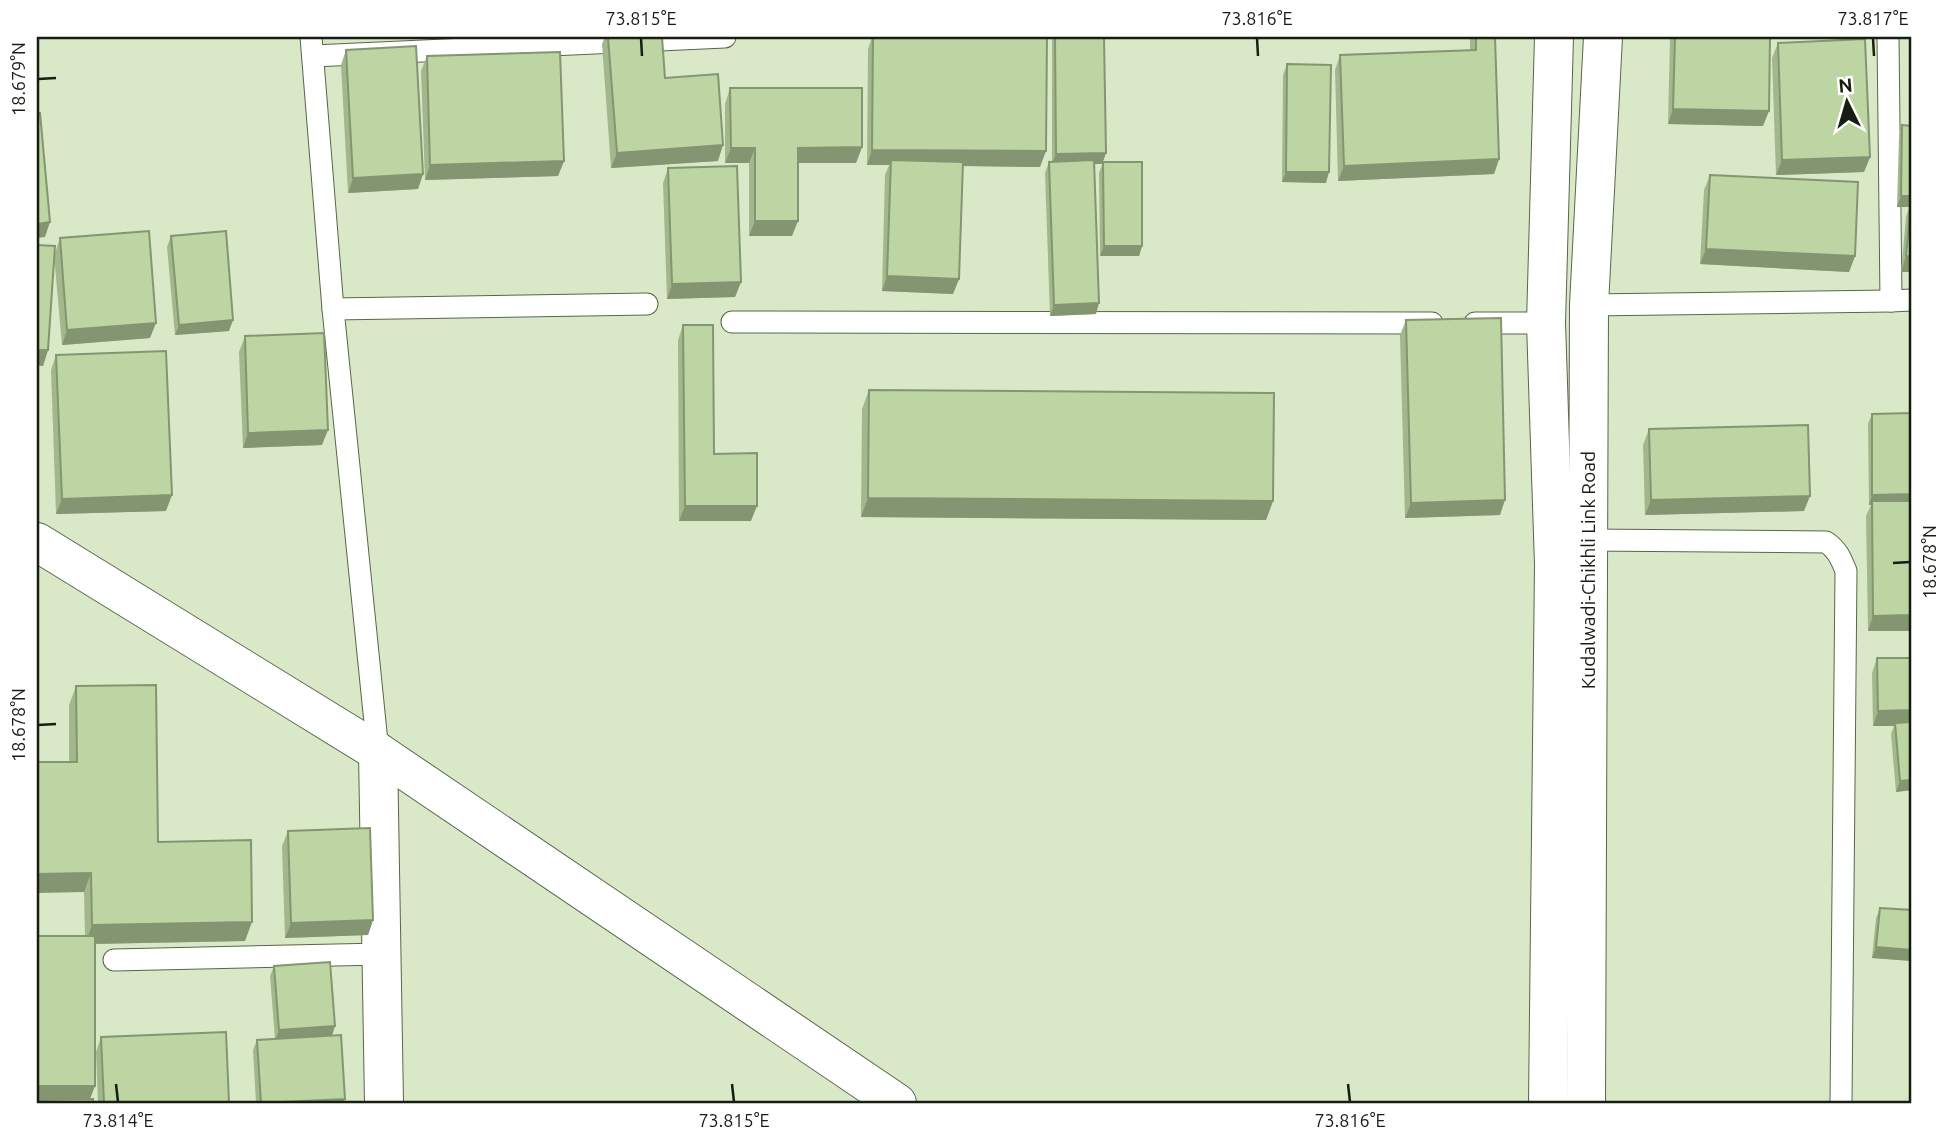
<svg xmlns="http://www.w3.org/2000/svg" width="1949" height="1140" viewBox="0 0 1949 1140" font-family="Ubuntu,sans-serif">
	<rect width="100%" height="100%" fill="#d9e9c8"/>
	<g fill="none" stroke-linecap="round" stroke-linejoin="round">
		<g stroke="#58664a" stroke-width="23">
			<g id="service">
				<path d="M311,37L333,309L378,752"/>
				<path d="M1888,37L1891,301L1912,300"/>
				<path d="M313,56L725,37"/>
				<path d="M1589,305L1891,301"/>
				<path d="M333,309L647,304"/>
				<path d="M732,322L1432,323"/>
				<path d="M1475,323H1546"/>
				<path d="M1588,540L1826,542C1838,550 1841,559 1846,571L1841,1103"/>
				<path d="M114,960L382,954"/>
			</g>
		</g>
		<g stroke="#58664a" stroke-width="40">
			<g id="minor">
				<path d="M37,542L378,752L897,1103"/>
				<path d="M378,752L384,1103"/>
			</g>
		</g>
		<g stroke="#58664a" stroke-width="40">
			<g id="secondary">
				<path d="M1548,1103L1554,565L1546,323L1554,37"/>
				<path d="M1586,1103L1589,305L1603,37"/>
			</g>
		</g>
		<use href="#service" stroke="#fff" stroke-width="21"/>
		<use href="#minor" stroke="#fff" stroke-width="38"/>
		<use href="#secondary" stroke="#fff" stroke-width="38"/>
	</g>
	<g fill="#a2b78b">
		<path d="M605,37H662L665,78L718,161L611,168L602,44Z"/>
		<path d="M872,37H1047L1040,167L963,166L959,279L953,294L882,291L885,175L889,165H867L868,49Z"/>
		<path d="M1052,37H1104L1106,153L1102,164H1094L1096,314L1050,316L1045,173L1049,162H1052Z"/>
		<path d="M1470,37H1495L1499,159L1494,174L1338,181L1335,70L1340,55L1470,51Z"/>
		<path d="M1670,37H1770L1763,126L1668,124Z"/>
		<path d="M1778,43L1870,157L1864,172L1776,175L1772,58Z"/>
		<path d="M346,50L423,174L418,189L348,193L341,65Z"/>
		<path d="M427,56L564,161L558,176L425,180L421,71Z"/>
		<path d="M1287,64L1326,183L1282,182L1283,75Z"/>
		<path d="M730,88L862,147L856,163H798L792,236H749V163H725V104Z"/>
		<path d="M1902,125L1912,126V272H1901L1906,217L1909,207H1897L1899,136Z"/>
		<path d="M1103,162L1142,246L1139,256H1100L1099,173Z"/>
		<path d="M668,168L741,282L735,297L667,299L663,183Z"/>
		<path d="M1710,175L1855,256L1849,272L1700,264L1704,190Z"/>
		<path d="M171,236L229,331L175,335L167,247Z"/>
		<path d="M60,238L150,338L62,345L54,255L48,350L43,366L37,365V245L55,253Z"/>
		<path d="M1406,320L1500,515L1405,518L1400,335Z"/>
		<path d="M683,325L714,454L751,521H679L678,340Z"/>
		<path d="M245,336L322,445L243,448L239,352Z"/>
		<path d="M56,355L166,511L56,514L51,370Z"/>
		<path d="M869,390L1273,501L1266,520L861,517L862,409Z"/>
		<path d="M1872,414L1912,631H1868L1866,516L1871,505H1869L1868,424Z"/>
		<path d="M1649,429L1804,511L1645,515L1643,445Z"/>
		<path d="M1877,658L1912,790L1896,792L1891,734L1894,726H1873L1872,673Z"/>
		<path d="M76,686L158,842L245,941L95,944V1086L90,1099L37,1103L85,936L84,892L69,762V705Z"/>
		<path d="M288,831L373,920L368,935L285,938L282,846Z"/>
		<path d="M1880,908L1912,910V961L1872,958L1876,918Z"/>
		<path d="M274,966L332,1036L345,1099L343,1103H256L253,1050L257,1040L275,1039L270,976Z"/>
		<path d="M101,1037L229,1103H98L96,1052Z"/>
	</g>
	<g fill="#849571">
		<path d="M1673,109L1769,111L1763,126L1668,124Z"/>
		<path d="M723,145L718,161L611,168L617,153Z"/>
		<path d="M862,147L856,163H792L798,148Z"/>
		<path d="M731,148H755L749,163H725Z"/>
		<path d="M872,150L1046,151L1040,167L890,165L891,160L889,165H867Z"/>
		<path d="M1106,153L1102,164H1052L1056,154Z"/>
		<path d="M1870,157L1864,172L1776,175L1782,160Z"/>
		<path d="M1499,159L1494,174L1338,181L1344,166Z"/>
		<path d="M564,161L558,176L425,180L430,165Z"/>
		<path d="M1286,172H1329L1326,183L1282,182Z"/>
		<path d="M423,174L418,189L348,193L353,178Z"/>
		<path d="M1901,196H1912V207L1911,202L1909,207H1897Z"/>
		<path d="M755,221H798L792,236H749Z"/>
		<path d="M50,222L45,237L37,238V224Z"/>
		<path d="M1104,246H1142L1139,256H1100Z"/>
		<path d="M1706,249L1855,256L1849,272L1700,264Z"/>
		<path d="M1906,256L1912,257V272H1901Z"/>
		<path d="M887,276L959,279L953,294L882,291Z"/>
		<path d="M741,282L735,297L667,299L672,284Z"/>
		<path d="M1099,303L1096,314L1050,316L1054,305Z"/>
		<path d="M233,320L229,331L175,335L179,325Z"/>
		<path d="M156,323L150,338L62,345L67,330Z"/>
		<path d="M37,350H48L43,366L37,365Z"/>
		<path d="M328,430L322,445L243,448L248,433Z"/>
		<path d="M1912,494V504L1872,501L1871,505H1869L1872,495Z"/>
		<path d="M172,495L166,511L56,514L62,499Z"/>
		<path d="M1810,496L1804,511L1645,515L1651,500Z"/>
		<path d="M868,498L1273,501L1266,520L861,517Z"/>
		<path d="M1505,500L1500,515L1405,518L1411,503Z"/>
		<path d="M685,506H757L751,521H679Z"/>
		<path d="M1912,615V631H1868L1873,616Z"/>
		<path d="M1912,710V726L1895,723L1894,726H1873L1878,711Z"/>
		<path d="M1912,780V790L1896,792L1900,781Z"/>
		<path d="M91,873L84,892L37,893V874Z"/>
		<path d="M373,920L368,935L285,938L291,923Z"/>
		<path d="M252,922L245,941L85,944L92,925Z"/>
		<path d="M1876,947L1912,950V961L1872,958Z"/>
		<path d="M335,1026L332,1036L275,1041L279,1030Z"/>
		<path d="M37,1086H95L89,1101H37Z"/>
		<path d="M345,1099L343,1103H275Z"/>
	</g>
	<g fill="#bcd5a2" stroke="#849571" stroke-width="2">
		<path d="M608,37H662L665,78L718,74L723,145L617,153Z"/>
		<path d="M873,37H1047L1046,151L872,150Z"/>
		<path d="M1055,37H1104L1106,153L1056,154Z"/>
		<path d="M1476,37H1495L1499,159L1344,166L1340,55L1476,50Z"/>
		<path d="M1675,37H1770L1769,111L1673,109Z"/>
		<path d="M1865,39L1870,157L1782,160L1778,43Z"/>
		<path d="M416,46L423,174L353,178L346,50Z"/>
		<path d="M560,52L564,161L430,165L427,56Z"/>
		<path d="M1287,64L1331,65L1329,172H1286Z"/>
		<path d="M730,88H862V147L798,148V221H755V148H731Z"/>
		<path d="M37,113H40L50,222L37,224Z"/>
		<path d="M1902,125L1912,126V196H1901Z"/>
		<path d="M891,160L963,162L959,279L887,276Z"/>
		<path d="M1094,160L1099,303L1054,305L1049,162Z"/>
		<path d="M1103,162H1142V246H1104Z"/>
		<path d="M737,166L741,282L672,284L668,168Z"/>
		<path d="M1710,175L1858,182L1855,256L1706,249Z"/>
		<path d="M1911,202H1912V257L1906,256Z"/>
		<path d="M149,231L156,323L67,330L60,238Z"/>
		<path d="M226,231L233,320L179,325L171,236Z"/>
		<path d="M37,245L55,246L48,350H37Z"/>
		<path d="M1501,318L1505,500L1411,503L1406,320Z"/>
		<path d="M683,325H713L714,454L757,453V506H685Z"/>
		<path d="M324,333L328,430L248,433L245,336Z"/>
		<path d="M166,351L172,495L62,499L56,355Z"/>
		<path d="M869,390L1274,393L1273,501L868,498Z"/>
		<path d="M1912,413V494L1872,495V414Z"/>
		<path d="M1808,425L1810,496L1651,500L1649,429Z"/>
		<path d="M1872,501H1912V615L1873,616Z"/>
		<path d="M1877,658H1912V710L1878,711Z"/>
		<path d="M156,685L158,842L251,840L252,922L92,925L91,873L37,874V762H77L76,686Z"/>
		<path d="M1912,722V780L1900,781L1895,723Z"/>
		<path d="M370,828L373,920L291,923L288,831Z"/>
		<path d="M1880,908L1912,910V950L1876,947Z"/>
		<rect x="37" y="936" width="58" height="150"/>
		<path d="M330,962L335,1026L279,1030L274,966Z"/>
		<path d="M226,1032L229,1103H104L101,1037Z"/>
		<path d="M341,1035L345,1099L261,1103L257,1040Z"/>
		<path d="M93,1099V1103H37V1100Z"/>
	</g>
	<path fill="none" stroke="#181d12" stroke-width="2.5" d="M641,38L642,56M1257,38L1258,56M1873,38L1874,56M38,79L56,78M1893,563L1910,562M38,725L56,724M116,1084L118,1102M732,1084L734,1102M1348,1084L1350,1102"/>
	<g text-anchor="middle" stroke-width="5" stroke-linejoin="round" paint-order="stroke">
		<g font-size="19" fill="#181d12" stroke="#fff">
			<text transform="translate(1588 570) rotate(-90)" y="7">Kudalwadi-Chikhli Link Road</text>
		</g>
	</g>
	<rect width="1949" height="1140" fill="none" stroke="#ffffff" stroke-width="77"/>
	<g transform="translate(1847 102) rotate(355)" stroke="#ffffff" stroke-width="5" paint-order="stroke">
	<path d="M0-5L12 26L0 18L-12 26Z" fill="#181d12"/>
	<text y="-10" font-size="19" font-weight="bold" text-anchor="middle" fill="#181d12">N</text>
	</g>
	<rect x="38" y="38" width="1872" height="1064" fill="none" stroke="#181d12" stroke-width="2.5"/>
	<g font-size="18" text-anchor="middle" fill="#181d12">
		<text x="641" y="25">73.815°E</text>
		<text x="1257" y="25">73.816°E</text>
		<text x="1873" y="25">73.817°E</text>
		<text transform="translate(19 79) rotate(-90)" y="6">18.679°N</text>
		<text transform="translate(1930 562) rotate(-90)" y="6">18.678°N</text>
		<text transform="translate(19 725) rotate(-90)" y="6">18.678°N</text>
		<text x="118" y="1127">73.814°E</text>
		<text x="734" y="1127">73.815°E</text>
		<text x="1350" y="1127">73.816°E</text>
	</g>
</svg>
